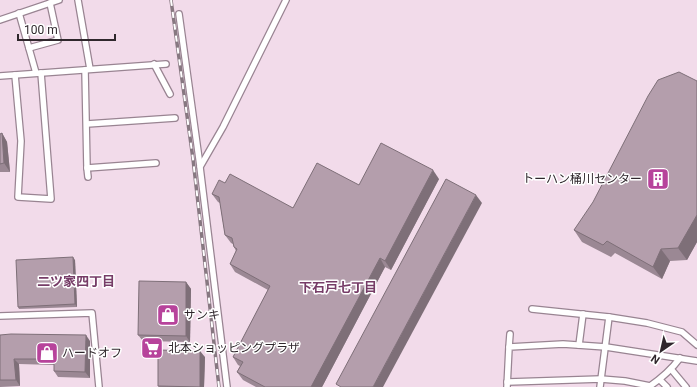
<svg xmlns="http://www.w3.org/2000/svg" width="697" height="387" viewBox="0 0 697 387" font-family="Roboto,'Noto Sans JP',sans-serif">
	<rect width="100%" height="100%" fill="#f2dbea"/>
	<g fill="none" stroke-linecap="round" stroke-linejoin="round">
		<g stroke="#998492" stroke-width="8">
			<g id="street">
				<path d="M78,0L90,69"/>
				<path d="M19,13L36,73"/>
				<path d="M179,14L200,166"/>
				<path d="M0,20L59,0"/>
				<path d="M29,48L58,40L50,3"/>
				<path d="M154,64L170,94"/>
				<path d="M85,70L87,168L156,163"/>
				<path d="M15,75L21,141L18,197L51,199L41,73"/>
				<path d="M0,76L166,64"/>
				<path d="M87,124L175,118"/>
				<path d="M87,168L88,177"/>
				<path d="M532,309L609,317L647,323L682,332L697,345"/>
				<path d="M0,316L92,313L99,387"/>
				<path d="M579,345L583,314"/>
				<path d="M509,347L510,334"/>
				<path d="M671,369L686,387"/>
				<path d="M660,380L667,387"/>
				<path d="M507,382L601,379L625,381L650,386C662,378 671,370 680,358"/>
				<path d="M227,387L200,167L223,127L286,0"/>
				<path d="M507,387L509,347L563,344L606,347L697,361"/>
				<path d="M600,387L609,317"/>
			</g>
		</g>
		<use href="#street" stroke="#fff" stroke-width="5.5"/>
		<g stroke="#877881" stroke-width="3.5">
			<path id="rail" d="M171,0L193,159L219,387"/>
		</g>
		<use href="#rail" stroke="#fff" stroke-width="2" stroke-dasharray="6" stroke-linecap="butt"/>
	</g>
	<g fill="#9b8894">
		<path d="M697,81V242L687,260L670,261L662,279L615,253L611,257L582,242L574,230Z"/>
		<path d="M2,133L7,142L10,172H0V134Z"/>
		<path d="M439,179L391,270L385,267L322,387H256L243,380L237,372L240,366L238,365L233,357L268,290L235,272L230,264L236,251L234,247L233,244L231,243L225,235L220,203L218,202L212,194L225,183L293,208L359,185Z"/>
		<path d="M75,260L77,307L19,309L18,307Z"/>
		<path d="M186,282L191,289L190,342L143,341L138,335Z"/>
		<path d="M0,335L90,341V378L58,377L54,371V365L19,364L20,386L0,387Z"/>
		<path d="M205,357L204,387H159L158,386Z"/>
	</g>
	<g fill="#7e6f78">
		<path d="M2,133L7,142L10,172L4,163Z"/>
		<path d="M433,170L439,179L391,270L385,261Z"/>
		<path d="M476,195L482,203L383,387H373Z"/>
		<path d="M697,215V242L687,260L678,248Z"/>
		<path d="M661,249L670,261L662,279L653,267Z"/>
		<path d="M73,257L75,260L77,307L75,304Z"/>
		<path d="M380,258L385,267L322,387H311Z"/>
		<path d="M186,282L191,289L190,342L186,336Z"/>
		<path d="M86,335L90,341V378L85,372Z"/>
		<path d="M200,351L205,357L204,387H200Z"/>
		<path d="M14,359L19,364L20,386L16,380Z"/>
	</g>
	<g fill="#b49eac" stroke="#7e6f78">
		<path d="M679,72L697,81V215L678,248L661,249L653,267L607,241L603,245L574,230L593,202L648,96L658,80Z"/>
		<path d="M2,133L4,163L0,164V134Z"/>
		<path d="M381,143L433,170L385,261L380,258L311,387H265L237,372L243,362L233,357L270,286L230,264L237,249L234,247L232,238L225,235L219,197L212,194L219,180L225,183L230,174L293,208L317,163L359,185Z"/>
		<path d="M446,179L476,195L373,387H341L336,384Z"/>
		<path d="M73,257L75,304L18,307L16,260Z"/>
		<path d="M139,281L186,282V336L138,335Z"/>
		<path d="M11,334L86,335L85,372L54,371V359H14L16,380H0V335Z"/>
		<path d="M158,350L200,351V387L158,386Z"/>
	</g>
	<defs>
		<g id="building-square" transform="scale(1.15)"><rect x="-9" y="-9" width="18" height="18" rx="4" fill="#b7439b" stroke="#fff"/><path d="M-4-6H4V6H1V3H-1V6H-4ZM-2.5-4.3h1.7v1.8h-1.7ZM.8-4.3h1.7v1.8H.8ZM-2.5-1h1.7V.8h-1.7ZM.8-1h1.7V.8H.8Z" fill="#fff"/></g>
		<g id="shop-square" transform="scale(1.15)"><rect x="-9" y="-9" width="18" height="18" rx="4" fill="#b7439b" stroke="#fff"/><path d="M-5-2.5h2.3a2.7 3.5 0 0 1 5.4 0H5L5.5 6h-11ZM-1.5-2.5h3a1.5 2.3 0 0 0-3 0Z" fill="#fff"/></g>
		<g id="supermarket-square" transform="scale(1.15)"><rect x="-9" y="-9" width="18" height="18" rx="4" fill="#b7439b" stroke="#fff"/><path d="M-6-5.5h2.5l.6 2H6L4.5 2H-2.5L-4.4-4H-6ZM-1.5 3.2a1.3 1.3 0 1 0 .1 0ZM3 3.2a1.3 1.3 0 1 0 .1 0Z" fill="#fff"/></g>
	</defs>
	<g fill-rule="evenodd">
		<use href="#building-square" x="658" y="179"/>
		<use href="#shop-square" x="168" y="315"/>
		<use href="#supermarket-square" x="152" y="348"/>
		<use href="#shop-square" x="47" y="353"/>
	</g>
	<g text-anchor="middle" stroke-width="3" stroke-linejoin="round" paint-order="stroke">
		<g font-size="12" fill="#2f272c" stroke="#fff" text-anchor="start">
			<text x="642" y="183" text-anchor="end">トーハン桶川センター</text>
			<text x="184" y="319">サンキ</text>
			<text x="168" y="352">北本ショッピングプラザ</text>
			<text x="62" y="357">ハードオフ</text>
		</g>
		<g font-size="13" font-weight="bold" fill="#763c67" stroke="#fff">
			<text x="76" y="286">二ツ家四丁目</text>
			<text x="338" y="292">下石戸七丁目</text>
		</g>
	</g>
	<g transform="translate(661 351) rotate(214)" stroke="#ffffff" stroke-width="3" paint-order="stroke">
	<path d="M0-3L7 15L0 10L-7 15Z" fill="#2f272c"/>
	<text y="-6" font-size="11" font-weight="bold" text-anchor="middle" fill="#2f272c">N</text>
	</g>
	<path d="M18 34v6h97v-6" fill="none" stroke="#2f272c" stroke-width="2"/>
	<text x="24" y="34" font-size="12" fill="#2f272c" stroke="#ffffff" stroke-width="3" paint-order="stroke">100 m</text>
</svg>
